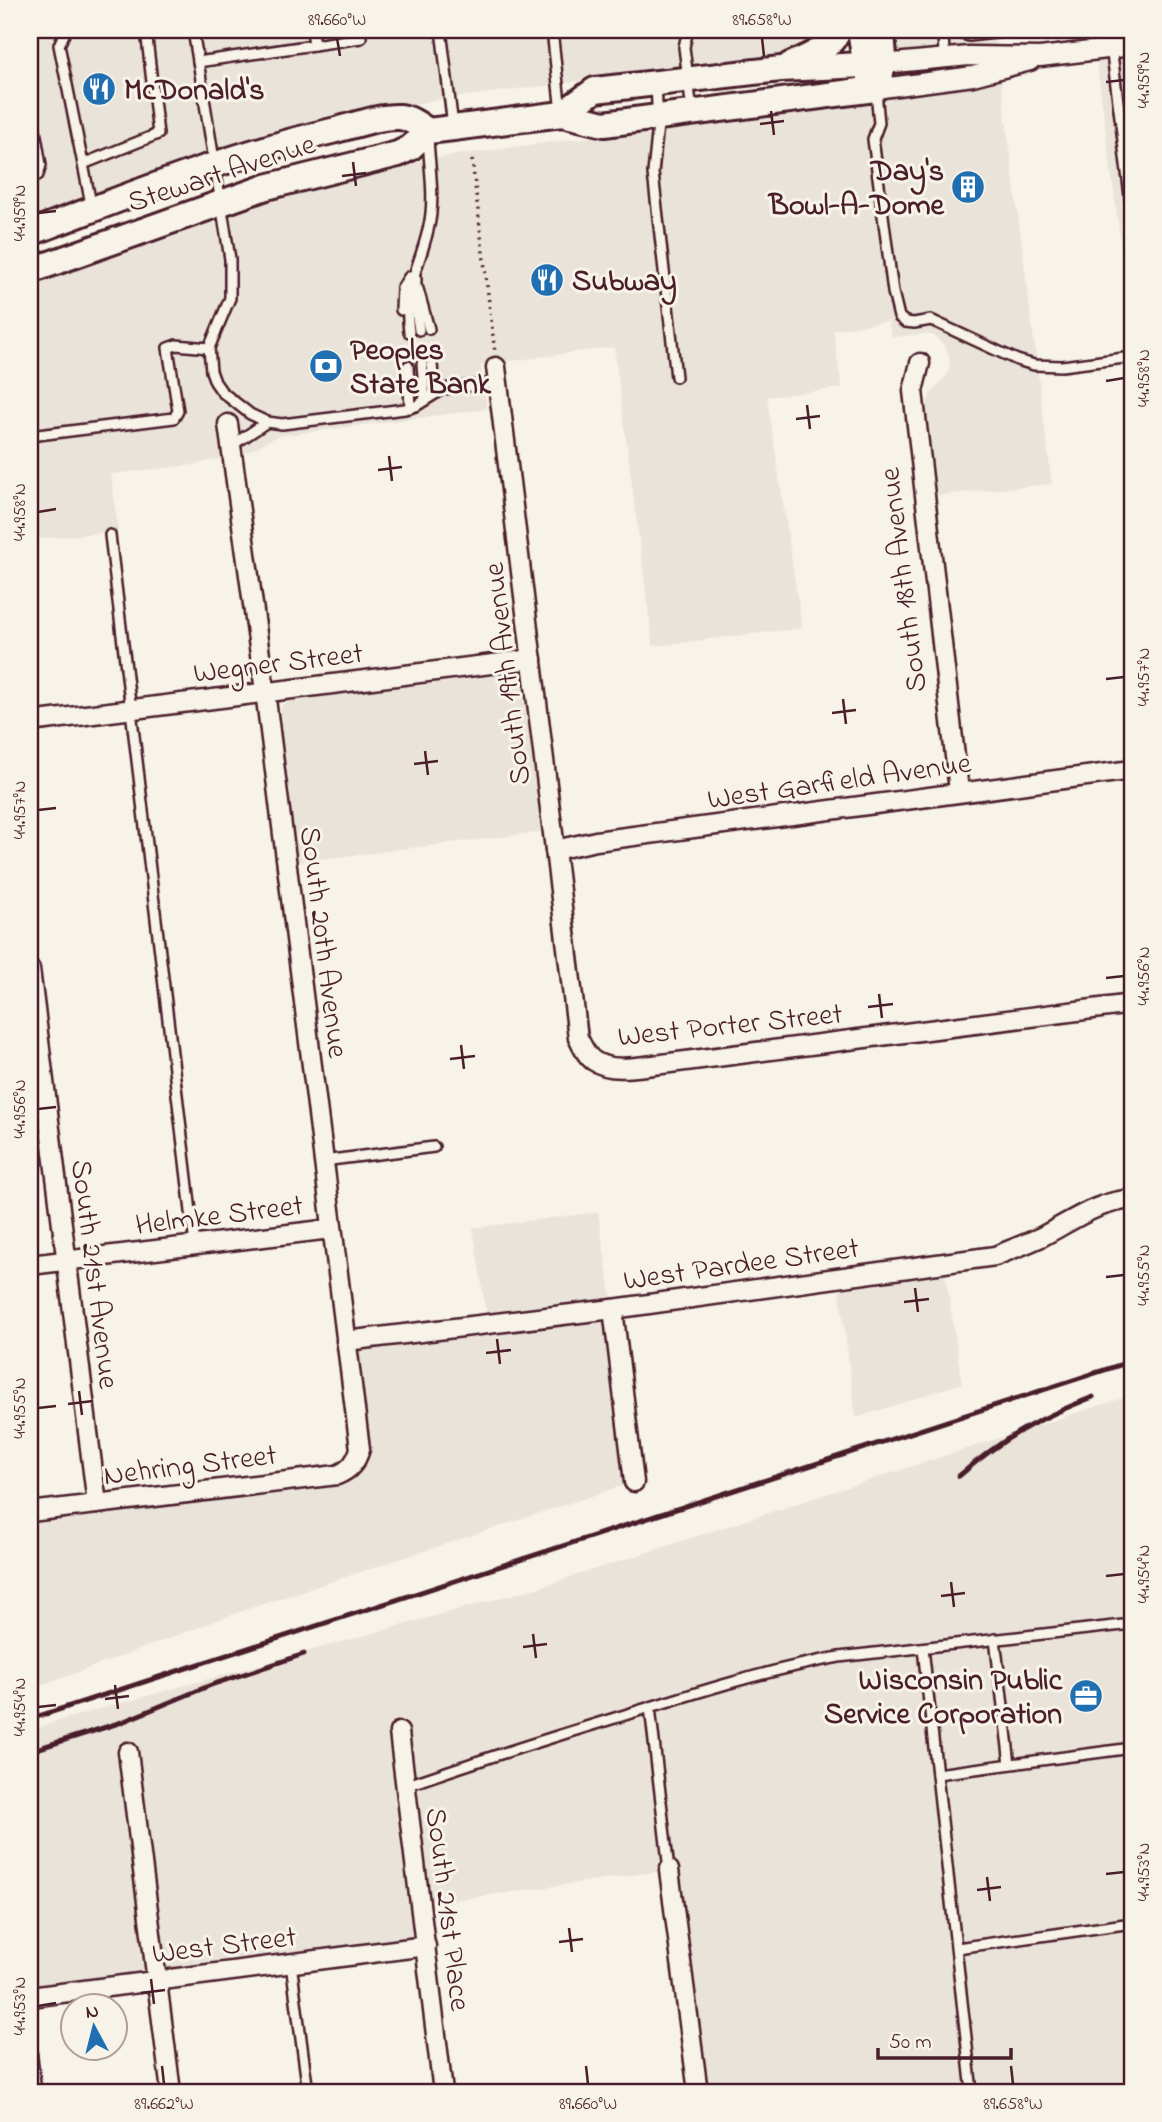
<svg xmlns="http://www.w3.org/2000/svg" width="1162" height="2122" viewBox="0 0 1162 2122" font-family="'Indie Flower',sans-serif">
	<rect width="100%" height="100%" fill="#f7f3e8"/>
	<filter id="ink" filterUnits="userSpaceOnUse"><feTurbulence type="fractalNoise" baseFrequency=".0143" numOctaves="2"/><feDisplacementMap in="SourceGraphic" scale="14" xChannelSelector="R" yChannelSelector="G"/><feConvolveMatrix kernelMatrix="1 2 1 2 8 2 1 2 1" color-interpolation-filters="sRGB"/></filter>
	<g filter="url(#ink)">
		<g fill="#eae3da">
			<path d="M30,30H831L798,53L435,100L264,135L179,164L30,221Z"/>
			<path d="M894,30H1132V328L1093,35L996,40L1052,484L929,496L924,413L930,395L947,375L950,366L949,356L946,348L935,336L925,334L892,337L888,321L833,330L842,388L767,397L802,628L653,646L614,347L481,365L487,409L278,436L243,454L192,465L111,474L118,531L30,540V285L239,209L360,171L463,154L903,95Z"/>
			<path d="M509,674L520,679L523,689L541,832L297,862L279,716L282,705L294,700Z"/>
			<path d="M598,1212L613,1309L634,1482L248,1609L30,1690V1512L353,1465L346,1341L488,1324L473,1228Z"/>
			<path d="M944,1264L962,1383L856,1418L838,1278Z"/>
			<path d="M1132,1395V2092H698L668,1870L420,1905L426,1946L30,1997V1731L57,1721L540,1587Z"/>
		</g>
		<g fill="none" stroke-linecap="round" stroke-linejoin="round">
			<g stroke="#4a1f2b" stroke-width="14">
				<g id="lane">
					<path d="M66,30L59,45L92,209"/>
					<path d="M193,30L230,259V298L209,348L211,371L215,382L222,392L250,414L267,422L282,424L405,409L416,406L443,389L498,383"/>
					<path d="M312,30L314,45"/>
					<path d="M441,30L453,126"/>
					<path d="M552,30L561,112"/>
					<path d="M688,30L684,47L692,111"/>
					<path d="M943,30L944,58"/>
					<path d="M951,30L969,36L1020,30"/>
					<path d="M1109,30L1132,212"/>
					<path d="M198,62L361,38L360,30"/>
					<path d="M656,84L658,125L653,173L676,377"/>
					<path d="M876,92L879,123L873,139L893,292L899,317L905,322L914,323L931,320L1017,360L1034,365L1062,366L1132,357"/>
					<path d="M30,101L41,165L38,175L30,180"/>
					<path d="M83,164L158,134L146,30"/>
					<path d="M416,279L415,302L419,330"/>
					<path d="M418,289L429,329"/>
					<path d="M401,310L402,288L409,277"/>
					<path d="M409,332C403,289 419,269 428,230C436,201 429,166 428,137"/>
					<path d="M432,363L434,394"/>
					<path d="M422,364L425,400"/>
					<path d="M408,366L410,408"/>
					<path d="M30,436L174,418L178,411L168,348L176,345L209,348"/>
					<path d="M231,446L267,422"/>
					<path d="M110,535L195,1245"/>
					<path d="M323,1161L434,1147"/>
					<path d="M995,1639L1010,1764"/>
					<path d="M923,1648L972,2092"/>
					<path d="M650,1707L669,1870"/>
					<path d="M937,1774L1132,1748"/>
					<path d="M405,1786C479,1760 553,1737 628,1714C698,1692 767,1670 839,1657L1132,1624"/>
					<path d="M957,1948L1132,1923"/>
					<path d="M291,1963L308,2092"/>
					<path d="M30,2040L36,2092"/>
				</g>
			</g>
			<g stroke="#4a1f2b" stroke-width="23">
				<g id="street">
					<path d="M883,64L969,56L1040,57L1132,46"/>
					<path d="M875,89L973,76L1030,61"/>
					<path d="M920,363L913,391L959,791"/>
					<path d="M496,367L578,1038C582,1045 586,1056 594,1061C613,1073 641,1066 662,1064L1132,1004"/>
					<path d="M30,722L532,659"/>
					<path d="M555,850L596,841L1132,770"/>
					<path d="M30,969L97,1504"/>
					<path d="M30,1265L331,1229"/>
					<path d="M613,1309L634,1482"/>
					<path d="M346,1341L613,1309L995,1256C1010,1250 1026,1244 1041,1237C1074,1220 1094,1203 1132,1199"/>
					<path d="M30,1512L337,1475C350,1470 356,1462 360,1449L265,691L228,424"/>
					<path d="M399,1732L443,2092"/>
					<path d="M128,1752L171,2092"/>
					<path d="M669,1870L698,2092"/>
					<path d="M30,1997L426,1946"/>
				</g>
			</g>
			<g stroke="#4a1f2b" stroke-width="30">
				<g id="secondary">
					<path d="M860,30L865,61L871,80"/>
					<path d="M790,65C808,57 830,49 839,30"/>
					<path d="M880,78L884,59L882,30"/>
					<path d="M562,114L595,90L781,69L883,64"/>
					<path d="M30,233C129,196 228,155 332,131C353,126 378,116 400,117C410,118 419,125 428,131"/>
					<path d="M30,271L266,187L398,154L410,148L428,131L453,128L562,114L604,124L875,89"/>
				</g>
			</g>
			<path stroke="#4a1f2b" stroke-width="3.5" stroke-dasharray="2 5" stroke-linecap="butt" d="M472,160L495,353"/>
			<use href="#lane" stroke="#f7f3e8" stroke-width="9"/>
			<use href="#street" stroke="#f7f3e8" stroke-width="18"/>
			<use href="#secondary" stroke="#f7f3e8" stroke-width="24"/>
			<g stroke="#4a1f2b" stroke-width="5">
				<path d="M959,1476C1004,1437 1037,1419 1093,1397"/>
				<path d="M30,1719L1132,1361"/>
				<path d="M30,1751L122,1722L211,1685L304,1654"/>
			</g>
		</g>
	</g>
	<path fill="none" stroke="#4a1f2b" stroke-width="2.5" d="M337,38L340,56M762,38L764,56M1106,82L1124,80M771,111L774,135M760,124L784,121M353,162L356,186M342,176L366,173M38,213L56,211M1106,381L1124,378M807,405L810,429M796,419L820,416M389,456L392,481M378,470L402,467M38,512L56,509M1106,679L1124,677M843,699L846,724M832,713L856,710M425,751L428,775M414,764L438,761M38,810L56,808M1106,978L1124,976M879,994L882,1018M868,1007L893,1004M461,1045L464,1069M450,1059L475,1056M38,1109L56,1107M1106,1277L1124,1275M915,1288L918,1312M904,1302L929,1299M497,1339L500,1364M486,1353L511,1350M79,1391L82,1415M68,1404L93,1401M38,1408L56,1406M1106,1576L1124,1574M951,1582L954,1607M941,1596L965,1593M533,1634L536,1658M523,1647L547,1644M115,1685L118,1709M105,1699L129,1696M38,1707L56,1705M1106,1874L1124,1872M987,1877L990,1901M977,1890L1001,1887M569,1928L572,1952M559,1942L583,1939M151,1979L154,2004M141,1993L165,1990M38,2006L56,2003M162,2066L164,2084M586,2066L588,2084M1011,2066L1013,2084"/>
	<defs>
		<g id="restaurant-disc" transform="scale(1.75)"><circle r="9.5" fill="#1f6fb2" stroke="#f7f3e8"/><path d="M-5-6h1v4h1v-4h1v4h1v-4h1v5L-1.5 .5V6h-2V.5L-5-1ZM5-6V6H3V1.5H1.5Q1.5-4 5-6Z" fill="#fff"/></g>
		<g id="building-disc" transform="scale(1.75)"><circle r="9.5" fill="#1f6fb2" stroke="#f7f3e8"/><path d="M-4-6H4V6H1V3H-1V6H-4ZM-2.5-4.3h1.7v1.8h-1.7ZM.8-4.3h1.7v1.8H.8ZM-2.5-1h1.7V.8h-1.7ZM.8-1h1.7V.8H.8Z" fill="#fff"/></g>
		<g id="bank-disc" transform="scale(1.75)"><circle r="9.5" fill="#1f6fb2" stroke="#f7f3e8"/><path d="M-6-4H6V4H-6ZM0-2.3a2.3 2.3 0 1 0 0 4.6a2.3 2.3 0 1 0 0-4.6Z" fill="#fff"/></g>
		<g id="office-disc" transform="scale(1.75)"><circle r="9.5" fill="#1f6fb2" stroke="#f7f3e8"/><path d="M-6-3h4V-5.5h4V-3h4V5H-6ZM-1-4.5V-3h2v-1.5ZM-6 0V1H6V0Z" fill="#fff"/></g>
	</defs>
	<g fill-rule="evenodd">
		<use href="#restaurant-disc" x="99" y="89"/>
		<use href="#building-disc" x="968" y="187"/>
		<use href="#restaurant-disc" x="547" y="280"/>
		<use href="#bank-disc" x="326" y="366"/>
		<use href="#office-disc" x="1086" y="1696"/>
	</g>
	<g text-anchor="middle" stroke-width="6" stroke-linejoin="round" paint-order="stroke">
		<g font-size="30" font-weight="bold" fill="#4a1f2b" stroke="#f7f3e8" text-anchor="start">
			<text x="124" y="99">McDonald's</text>
			<text x="944" y="180" text-anchor="end">Day's<tspan x="944" dy="34">Bowl-A-Dome</tspan></text>
			<text x="572" y="290">Subway</text>
			<text x="350" y="359">Peoples<tspan x="350" dy="34">State Bank</tspan></text>
			<text x="1062" y="1689" text-anchor="end">Wisconsin Public<tspan x="1062" dy="34">Service Corporation</tspan></text>
		</g>
		<g font-size="30" fill="#4a1f2b" stroke="#f7f3e8">
			<text transform="translate(221 172) rotate(-18)" y="10">Stewart Avenue</text>
			<text transform="translate(902 580) rotate(-97)" y="10">South 18th Avenue</text>
			<text transform="translate(278 662) rotate(-7)" y="10">Wegner Street</text>
			<text transform="translate(506 674) rotate(-97)" y="10">South 19th Avenue</text>
			<text transform="translate(839 780) rotate(-8)" y="10">West Garfield Avenue</text>
			<text transform="translate(325 942) rotate(83)" y="10">South 20th Avenue</text>
			<text transform="translate(730 1024) rotate(-6)" y="10">West Porter Street</text>
			<text transform="translate(219 1214) rotate(-7)" y="10">Helmke Street</text>
			<text transform="translate(741 1263) rotate(-8)" y="10">West Pardee Street</text>
			<text transform="translate(96 1274) rotate(83)" y="10">South 21st Avenue</text>
			<text transform="translate(190 1464) rotate(-7)" y="10">Nehring Street</text>
			<text transform="translate(449 1909) rotate(83)" y="10">South 21st Place</text>
			<text transform="translate(224 1944) rotate(-7)" y="10">West Street</text>
		</g>
	</g>
	<rect width="1162" height="2122" fill="none" stroke="#f7f3e8" stroke-width="77"/>
	<g transform="translate(94 2027) rotate(353)"><circle r="33" fill="#f7f3e8" stroke="#b29e9c" stroke-width="2"/>
	<path d="M0-5L12 26L0 18L-12 26Z" fill="#1f6fb2"/>
	<text y="-10" font-size="19" font-weight="bold" text-anchor="middle" fill="#4a1f2b">N</text>
	</g>
	<path d="M878 2048v10h133v-10" fill="none" stroke="#4a1f2b" stroke-width="3.5"/>
	<text x="889" y="2048" font-size="21" fill="#4a1f2b" stroke="#f7f3e8" stroke-width="5" paint-order="stroke">50 m</text>
	<rect x="38" y="38" width="1086" height="2046" fill="none" stroke="#4a1f2b" stroke-width="2.5"/>
	<g font-size="18" text-anchor="middle" fill="#4a1f2b">
		<text x="337" y="25">89.660°W</text>
		<text x="762" y="25">89.658°W</text>
		<text transform="translate(1143 80) rotate(-90)" y="6">44.959°N</text>
		<text transform="translate(19 213) rotate(-90)" y="6">44.959°N</text>
		<text transform="translate(1143 378) rotate(-90)" y="6">44.958°N</text>
		<text transform="translate(19 512) rotate(-90)" y="6">44.958°N</text>
		<text transform="translate(1143 677) rotate(-90)" y="6">44.957°N</text>
		<text transform="translate(19 810) rotate(-90)" y="6">44.957°N</text>
		<text transform="translate(1143 976) rotate(-90)" y="6">44.956°N</text>
		<text transform="translate(19 1109) rotate(-90)" y="6">44.956°N</text>
		<text transform="translate(1143 1275) rotate(-90)" y="6">44.955°N</text>
		<text transform="translate(19 1408) rotate(-90)" y="6">44.955°N</text>
		<text transform="translate(1143 1574) rotate(-90)" y="6">44.954°N</text>
		<text transform="translate(19 1707) rotate(-90)" y="6">44.954°N</text>
		<text transform="translate(1143 1872) rotate(-90)" y="6">44.953°N</text>
		<text transform="translate(19 2006) rotate(-90)" y="6">44.953°N</text>
		<text x="164" y="2109">89.662°W</text>
		<text x="588" y="2109">89.660°W</text>
		<text x="1013" y="2109">89.658°W</text>
	</g>
</svg>
